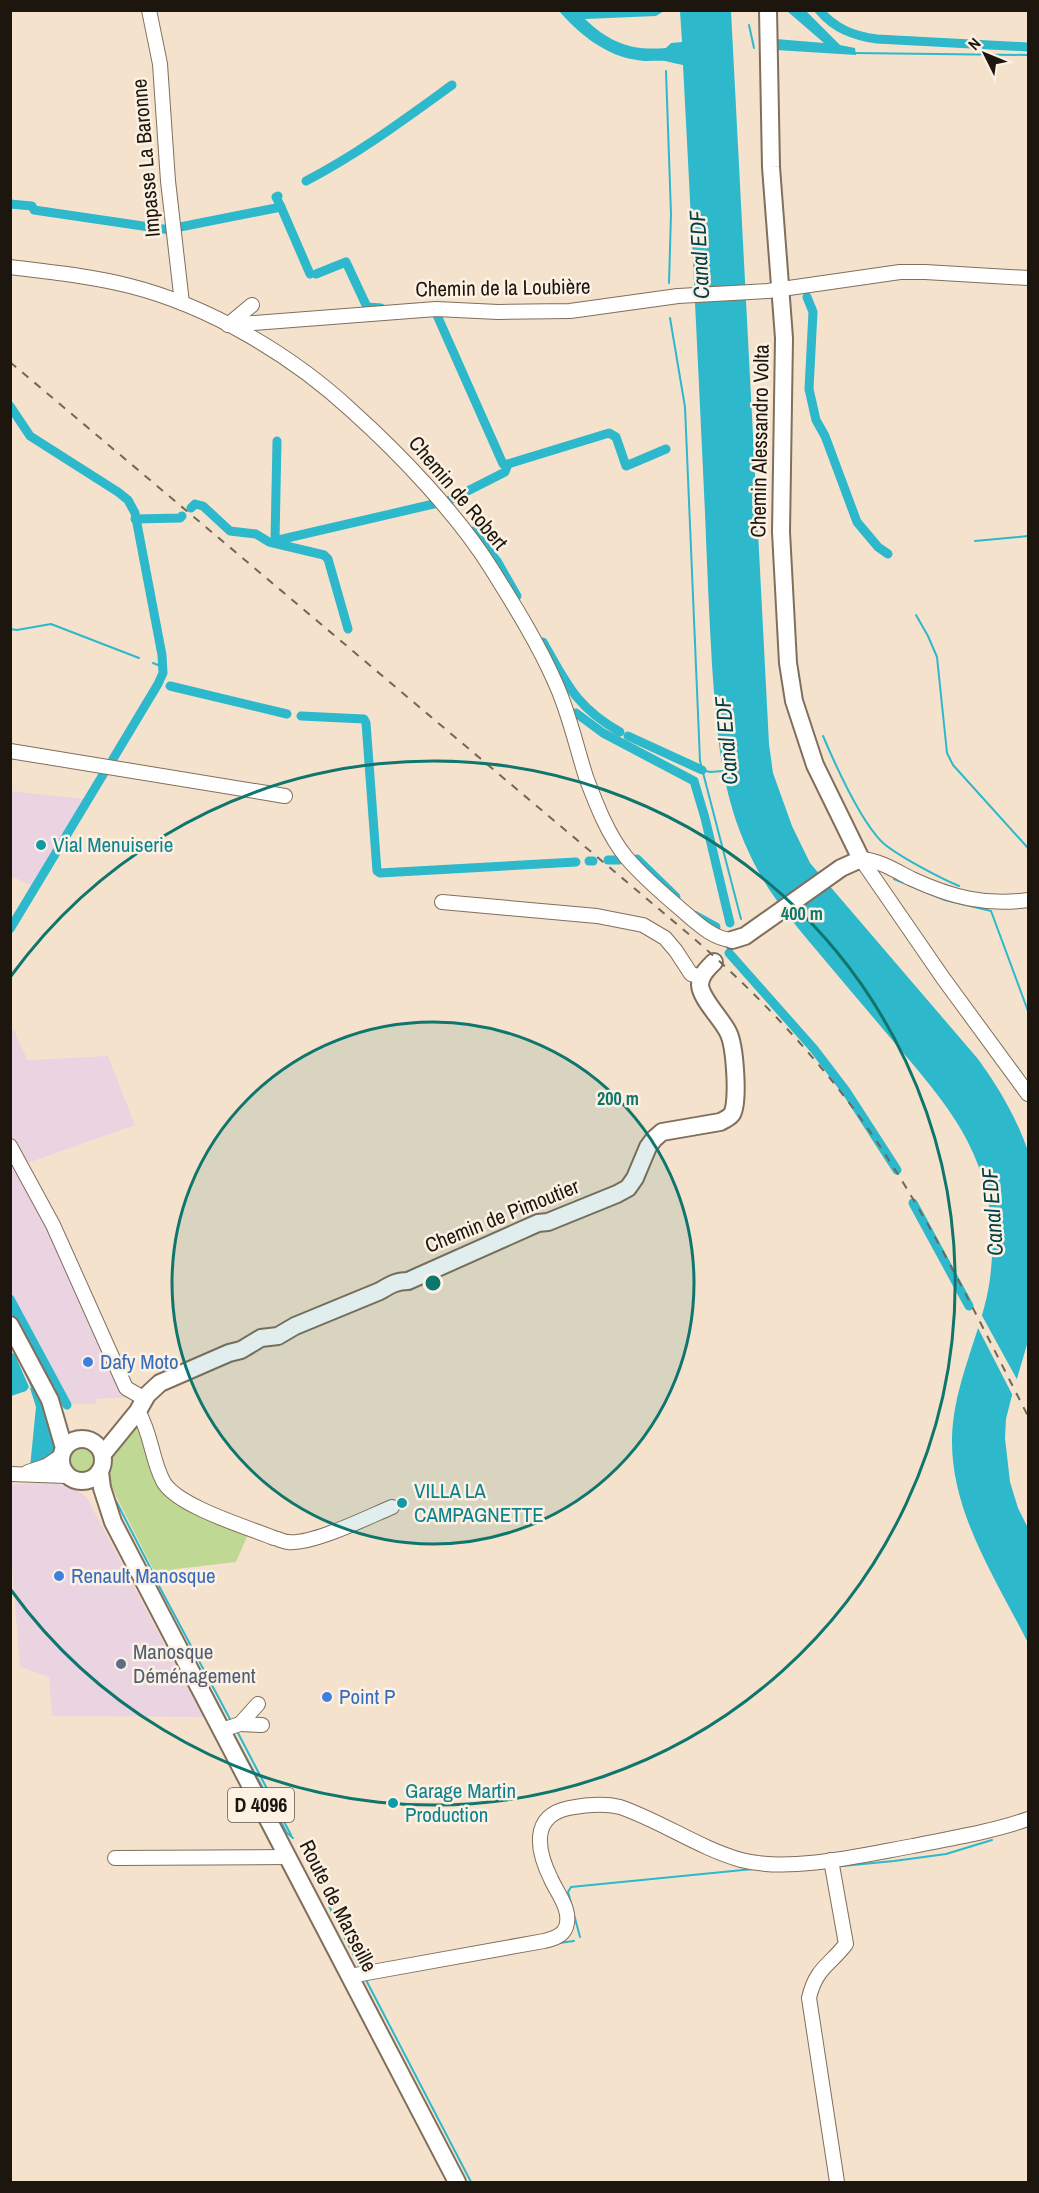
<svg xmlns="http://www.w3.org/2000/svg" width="1039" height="2193" viewBox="0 0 1039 2193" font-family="'Archivo Narrow',sans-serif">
	<rect width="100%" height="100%" fill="#f5e2cc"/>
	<g fill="#ebd4e1">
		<path d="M10,791L84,799L32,886L11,876Z"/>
		<path d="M14,1030L27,1059L30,1060L108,1056L135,1125L19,1166L130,1398H111L97,1399L95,1404H69L11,1293L10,1031Z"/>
		<path d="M55,1482L82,1493L87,1498L161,1638L205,1717L52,1716L49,1677L20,1667L11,1553L10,1485Z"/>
	</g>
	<g fill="#bfd994">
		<path d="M140,1425L160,1484L249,1532L236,1562L176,1569L156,1575L109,1482L114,1450Z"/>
		<circle cx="82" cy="1460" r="15"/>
	</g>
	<g fill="#2db8cb">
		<path d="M559,11H664L656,16L585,19C610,43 632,51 666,48L671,43L682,42L680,11H731L769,744L773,773L792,826L810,863L978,1059C999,1088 1016,1117 1028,1151V1341L1011,1399L1006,1419L1005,1438L1010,1482L1018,1508L1028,1528V1643C996,1579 951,1513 952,1439C953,1393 972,1352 984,1308C995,1268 995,1223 984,1183C970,1132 938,1094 905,1055C877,1022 850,990 823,958C795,925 768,894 750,855C720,792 717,733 712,665C709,614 707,564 705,513C698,364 691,214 683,65C676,64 671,62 665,61C656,60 646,62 637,60C606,56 579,34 559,11Z"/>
		<path d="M787,11H806L840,45L855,48L856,55L776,50V39L824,43Z"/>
		<path d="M10,1351L15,1355L29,1387L26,1391L11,1396Z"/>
		<path d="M35,1386L51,1419L56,1450L49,1458L30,1467L36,1407L30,1388Z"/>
	</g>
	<path fill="#f5e2cc" d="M980,1312L1019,1383L1014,1398L976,1324Z"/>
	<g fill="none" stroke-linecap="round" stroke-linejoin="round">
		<g stroke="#2db8cb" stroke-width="2">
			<path d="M749,25L754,48"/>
			<path d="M853,53L1028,55"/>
			<path d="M666,71L671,214L669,283"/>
			<path d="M670,318L685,407L700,761L741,919"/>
			<path d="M975,541L1028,536"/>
			<path d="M916,615L928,636L937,657L947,753L953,765L1028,848"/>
			<path d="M10,629L17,630L51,624L139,658"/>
			<path d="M153,663L163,667"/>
			<path d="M823,736C835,764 861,821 882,842C896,855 940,878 959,886"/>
			<path d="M702,770L710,772L723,771"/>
			<path d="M894,879L945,900L991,911L1028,1011"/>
			<path d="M1016,1066L1028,1083"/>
			<path d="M10,1309L18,1322"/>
			<path d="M31,1348H37"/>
			<path d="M23,1367L33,1389"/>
			<path d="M116,1501L153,1573"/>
			<path d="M159,1586L230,1719"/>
			<path d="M157,1588L228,1723"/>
			<path d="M232,1731L287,1833L293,1838"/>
			<path d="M238,1733L291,1835"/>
			<path d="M842,1866L894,1861L946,1854L992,1840"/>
			<path d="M326,1900L361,1970"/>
			<path d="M580,1937L568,1892L571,1887L753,1869"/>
			<path d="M559,1943L574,1941"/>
			<path d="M375,1978L366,1980L471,2182"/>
			<path d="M363,1983L377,2010"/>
		</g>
		<g stroke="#2db8cb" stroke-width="9">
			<path d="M819,10C835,29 854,36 877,39L1028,47"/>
			<path d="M306,181C358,154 405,119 452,85"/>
			<path d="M10,204L32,206L34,210L170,230"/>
			<path d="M281,207L310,274"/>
			<path d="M175,228L281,207L276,197L278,196"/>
			<path d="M316,274L346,262L367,307L381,308"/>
			<path d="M807,297L813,312L809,389L816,420L825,436L857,522L878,547L888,554"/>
			<path d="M436,313L503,464H508"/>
			<path d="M10,406L30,436L118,492L128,500L135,513L162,655L163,673L158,684L113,759"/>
			<path d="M448,501L505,472L508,464L609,433L616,437L626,466L666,449"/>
			<path d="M191,508L195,504L203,506L230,531L256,534L269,542L324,555L328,559L348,629"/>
			<path d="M135,519L180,518L182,516"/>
			<path d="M473,531L497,561L517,596"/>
			<path d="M274,541L438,503"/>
			<path d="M275,541L277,441"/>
			<path d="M543,642C567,684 576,707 620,732"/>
			<path d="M170,686L287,714"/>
			<path d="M576,713L603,733L694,781L705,818L730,923"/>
			<path d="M301,716L364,719L366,723L377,871L380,873L576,862"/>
			<path d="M628,736L702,770"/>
			<path d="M637,859L676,897"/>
			<path d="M608,860H619"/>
			<path d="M589,861H593"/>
			<path d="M694,915L716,927"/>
			<path d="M10,929L104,773"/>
			<path d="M729,953L814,1049L846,1091L897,1170"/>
			<path d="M913,1203L969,1306"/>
			<path d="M10,1299L67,1405"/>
		</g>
		<g stroke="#806f5b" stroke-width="16">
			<g id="minor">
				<path d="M149,10L160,64L168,181L182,303"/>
				<path d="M10,267C50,272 91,276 130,286C209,306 292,355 352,411C400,454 457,514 491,568C514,605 538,643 555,682C569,712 576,746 586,777C596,804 608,835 626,857C643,877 664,895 683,911C697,923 713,939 732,940"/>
				<path d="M228,325L436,309L498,312L570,311L678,296L768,291L900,272H925L1028,278"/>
				<path d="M228,325L252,305"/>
				<path d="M10,751L285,796"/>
				<path d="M861,859L943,978L1028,1094"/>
				<path d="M861,859C879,860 896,871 912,879C951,897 986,906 1028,900"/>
				<path d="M442,902L597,916L643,925L665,938L676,951L691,974L701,977"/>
				<path d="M10,1146L53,1225L126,1388L145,1399"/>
				<path d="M138,1411C152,1435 151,1458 163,1481C176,1506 247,1527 274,1538C279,1539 284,1542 288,1542C312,1545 368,1517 392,1507"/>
				<path d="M28,1472L46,1466L61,1456"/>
				<path d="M10,1474L68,1476"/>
				<path d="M240,1724L262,1725"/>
				<path d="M222,1730L240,1724L258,1704"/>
				<path d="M115,1858L287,1857"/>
				<path d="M831,1860L846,1944C829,1966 816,1968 809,1998L837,2182"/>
				<path d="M350,1976L544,1941C553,1939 563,1936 566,1927C572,1910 557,1893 551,1879C537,1851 530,1816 569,1808C585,1805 604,1803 620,1807C661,1821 699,1848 741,1860C790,1873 863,1855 913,1846C952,1838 991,1832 1028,1819"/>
			</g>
		</g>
		<g stroke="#806f5b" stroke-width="20">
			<g id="major">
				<path d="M732,940L745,936L841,868L861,859L815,765L794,701L788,663L781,532L784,338L771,167L768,10"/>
				<path d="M10,1325L50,1400L64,1448"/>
				<circle cx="82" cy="1460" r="21"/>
				<path d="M103,1454L138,1411L147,1395L160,1383L229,1353L241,1350L261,1338L278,1336L295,1326L380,1291C390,1285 396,1281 408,1281L538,1223L548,1222L617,1194L628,1188L635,1178L648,1147L654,1139L662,1132L720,1122C724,1120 729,1118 732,1114C739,1102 735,1045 728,1032C721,1018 701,999 700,985C700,975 708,968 714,962"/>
				<path d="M100,1472L102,1488L113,1522L457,2182"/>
			</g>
		</g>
		<use href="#minor" stroke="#fff" stroke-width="14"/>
		<use href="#major" stroke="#fff" stroke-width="16"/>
		<path stroke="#716658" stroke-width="2" stroke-dasharray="8 8" stroke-linecap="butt" d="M10,362L685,931C750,986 809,1048 859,1116C926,1209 976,1315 1028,1416"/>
	</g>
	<circle cx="433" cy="1283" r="261" fill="#0f766e" fill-opacity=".12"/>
	<g fill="none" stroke="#0f766e" stroke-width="3">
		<circle cx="433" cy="1283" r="261"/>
		<path d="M11 976A522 522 0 1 1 11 1590"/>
	</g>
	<g fill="#0f9aa8" stroke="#fcf1e3" stroke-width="2">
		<circle cx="41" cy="845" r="6"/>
		<circle cx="402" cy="1503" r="6"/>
		<circle cx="393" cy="1803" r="6"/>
	</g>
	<g fill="#3f7fe0" stroke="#fcf1e3" stroke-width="2">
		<circle cx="88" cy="1362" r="6"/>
		<circle cx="59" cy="1576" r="6"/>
		<circle cx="327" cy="1697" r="6"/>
	</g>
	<circle fill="#5c6f8a" stroke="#fcf1e3" stroke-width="2" cx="121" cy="1664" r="6"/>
	<g text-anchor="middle" stroke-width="5" stroke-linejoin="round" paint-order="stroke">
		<rect fill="#fcf1e3" stroke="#60584e" stroke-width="1.5" x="228" y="1788" width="66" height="34" rx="4.5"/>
		<g font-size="20" font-weight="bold" fill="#1d160e">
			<text x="261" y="1812">D 4096</text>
		</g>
		<g font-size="21" fill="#1d160e" stroke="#fcf1e3">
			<text transform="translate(146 158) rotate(-95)" y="7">Impasse La Baronne</text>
			<text transform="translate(503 288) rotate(-1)" y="7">Chemin de la Loubière</text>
			<text transform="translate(760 441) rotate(-89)" y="7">Chemin Alessandro Volta</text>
			<text transform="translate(458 493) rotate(50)" y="7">Chemin de Robert</text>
			<text transform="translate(502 1216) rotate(-22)" y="7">Chemin de Pimoutier</text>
			<text transform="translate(338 1906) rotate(63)" y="7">Route de Marseille</text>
		</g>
		<g font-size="21" fill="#0d838f" stroke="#fcf1e3" text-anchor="start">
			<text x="53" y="852">Vial Menuiserie</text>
			<text x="414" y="1498">VILLA LA<tspan x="414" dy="24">CAMPAGNETTE</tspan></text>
			<text x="405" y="1798">Garage Martin<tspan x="405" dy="24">Production</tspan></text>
		</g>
		<g font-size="21" fill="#366cbe" stroke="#fcf1e3" text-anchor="start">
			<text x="100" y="1369">Dafy Moto</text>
			<text x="71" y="1583">Renault Manosque</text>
			<text x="339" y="1704">Point P</text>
		</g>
		<g font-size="21" fill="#4e5e75" stroke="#fcf1e3" text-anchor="start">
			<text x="133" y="1659">Manosque<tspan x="133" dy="24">Déménagement</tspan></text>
		</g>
		<g font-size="22" font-style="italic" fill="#024149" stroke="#fcf1e3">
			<text transform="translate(699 255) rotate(-93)" y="8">Canal EDF</text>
			<text transform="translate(726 741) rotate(-95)" y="8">Canal EDF</text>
			<text transform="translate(992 1212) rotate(-94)" y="8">Canal EDF</text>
		</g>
	</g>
	<circle cx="433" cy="1283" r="9" fill="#0f766e" stroke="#fcf1e3" stroke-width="3"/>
	<g font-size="18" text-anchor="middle" font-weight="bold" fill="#0f766e" stroke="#fcf1e3" stroke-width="5" stroke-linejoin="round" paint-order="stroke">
		<text x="802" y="920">400 m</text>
		<text x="618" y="1105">200 m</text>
	</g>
	<rect width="1039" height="2193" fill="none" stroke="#1d160e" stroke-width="24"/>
	<g transform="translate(985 54) rotate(313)" stroke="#fcf1e3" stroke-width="4.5" paint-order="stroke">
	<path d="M0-4.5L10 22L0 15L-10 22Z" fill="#1d160e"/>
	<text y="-9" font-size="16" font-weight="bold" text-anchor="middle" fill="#1d160e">N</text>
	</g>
</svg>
